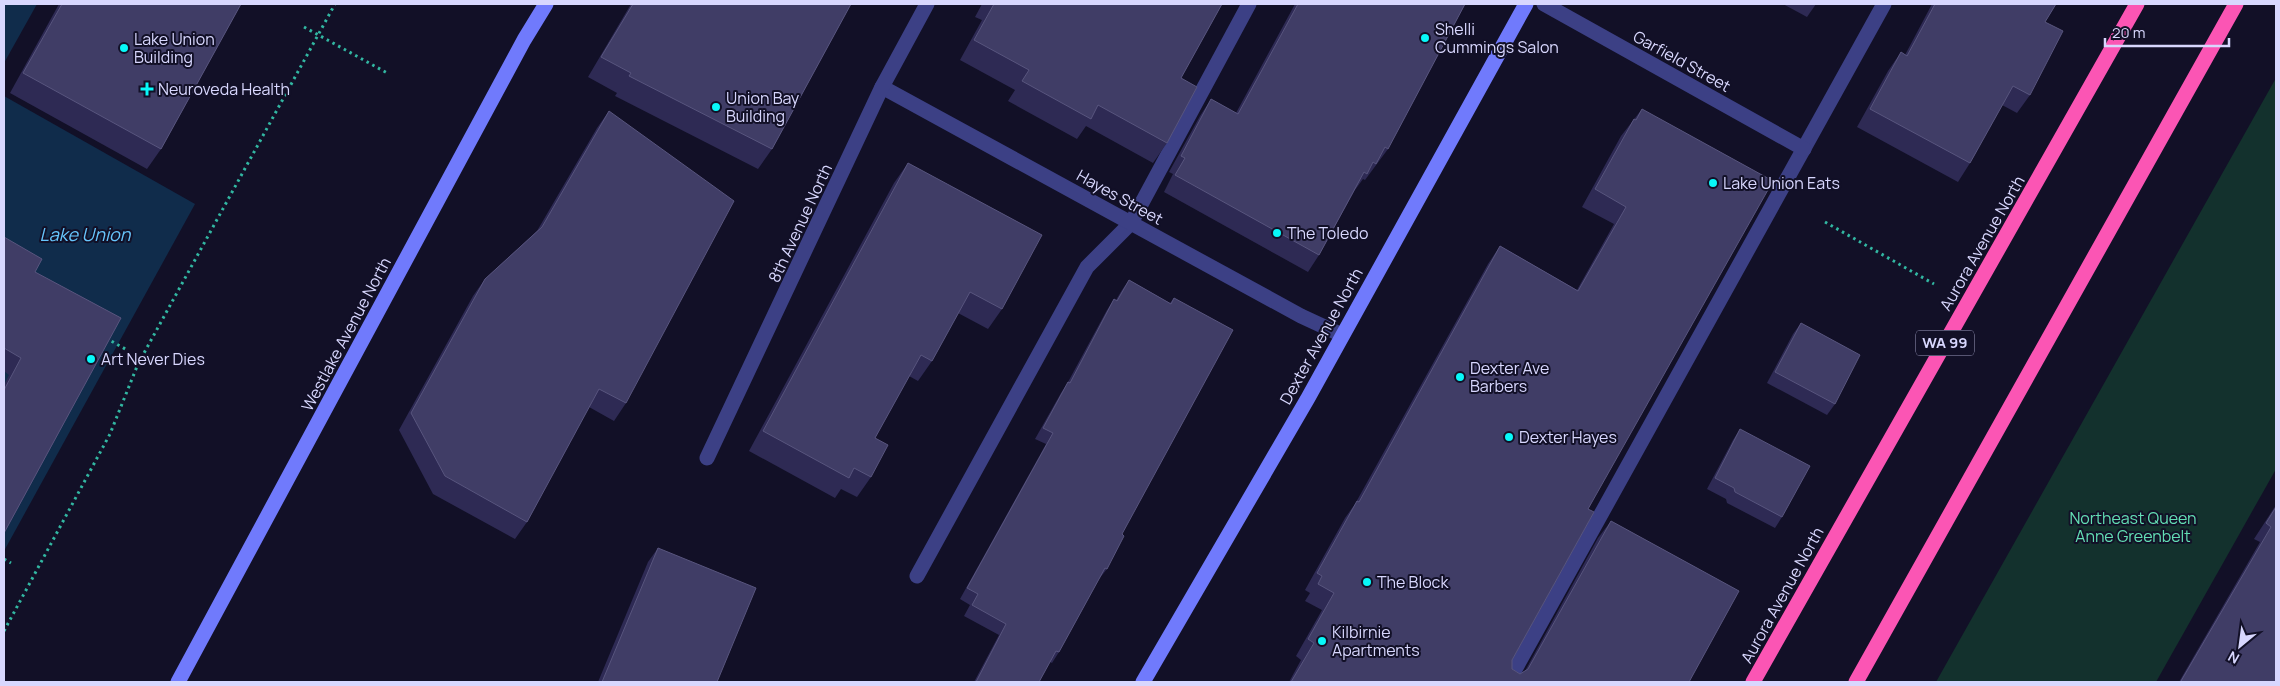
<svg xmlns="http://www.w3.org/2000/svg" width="2280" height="686" viewBox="0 0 2280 686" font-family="Manrope,sans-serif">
	<rect width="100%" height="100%" fill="#121027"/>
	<path fill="#13312d" d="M2276,78V469L2156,682H1936Z"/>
	<g fill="#102c4b">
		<path d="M4,4H37L4,63Z"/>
		<path d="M4,96L195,204L4,551Z"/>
	</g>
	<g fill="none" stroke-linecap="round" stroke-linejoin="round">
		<g stroke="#32b7a2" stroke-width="3" stroke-dasharray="2.5 4" stroke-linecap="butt">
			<path d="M304,27L389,74"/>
			<path d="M1825,222L1934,284"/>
			<path d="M106,338L127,350"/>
			<path d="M4,559L11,563"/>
			<path d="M4,631L110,434L138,364L335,4"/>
		</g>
		<g stroke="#3c4085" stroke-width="15">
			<path d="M917,576L1087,267L1131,223L1249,4"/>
			<path d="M1508,682L1884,4"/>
		</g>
		<g stroke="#3c4085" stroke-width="15">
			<path d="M1544,4L1804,149"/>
			<path d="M882,87L1301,316L1342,335"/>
			<path d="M707,458L882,87L927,4"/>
		</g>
		<g stroke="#707afc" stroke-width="15">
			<path d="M178,682L524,40L546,4"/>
			<path d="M1143,682L1308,398L1526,4"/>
		</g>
		<g stroke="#fb55b4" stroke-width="15">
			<path d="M1753,682L2137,4"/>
			<path d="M1856,682L2236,4"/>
		</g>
	</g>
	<g fill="#2e2a54">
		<path d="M59,4H241L161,149L147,169L10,93Z"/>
		<path d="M631,4H851L772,149L758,169L615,96L617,93L588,77Z"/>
		<path d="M982,4H1222L1181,78L1167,143L1153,163L1086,126L1077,139L1008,101L1015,90L960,60L982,20L975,17Z"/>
		<path d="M1295,4H1465L1388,149L1365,180L1363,179L1355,190L1319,255L1308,272L1164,192L1173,174L1169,172L1200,116L1211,99L1236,113Z"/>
		<path d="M1783,4H1816L1807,17Z"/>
		<path d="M1932,4H2056L2045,22L2030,95L2017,113L2002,105L1970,163L1958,182L1857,127L1888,71L1901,52L1905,55Z"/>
		<path d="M1642,109L1588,509L1512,660V669L1520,674L1525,671L1598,538L1611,521L1689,682H1289L1301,660L1296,656L1322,610L1305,601L1310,593L1305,590L1345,518L1355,504L1488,264L1500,246L1577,290L1614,224L1582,207L1621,136Z"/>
		<path d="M609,111L626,403L614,421L589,407L527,522L515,539L433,494L399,430L473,296L485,279L537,231L597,128Z"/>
		<path d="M908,163L1002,309L988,329L958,313L932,361L918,381L909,376L875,438L871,477L857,497L841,489L835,498L749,451L894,183Z"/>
		<path d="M4,237L35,272L121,318L4,534V385L9,375L4,371Z"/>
		<path d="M1129,280L1170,303L1174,298L1122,534L1107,569L1099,579L1059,652L1052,663L1050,662L1039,682H974L999,635L964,616L970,605L960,599L1046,444L1035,439L1061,393L1068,382L1107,310L1114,299L1116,300L1122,290Z"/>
		<path d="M1801,323L1835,404L1827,415L1767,383L1793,334Z"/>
		<path d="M1740,429L1782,517L1775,528L1727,503L1726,499L1707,489L1733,440Z"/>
		<path d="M2276,505V682H2179L2260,542L2254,539Z"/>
		<path d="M658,548L717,682H598L648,562Z"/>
	</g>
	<g fill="#403d66" stroke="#58557e">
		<path d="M62,4H241L161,149L23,73Z"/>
		<path d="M633,4H851L772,149L629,76L631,73L601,57Z"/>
		<path d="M994,4H1222L1181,78L1197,87L1167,143L1098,105L1091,119L1022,81L1029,70L974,40Z"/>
		<path d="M1298,4H1465L1388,149L1385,147L1376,164L1373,162L1367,174L1364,172L1319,255L1175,175L1185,158L1181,156L1211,99L1238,114Z"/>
		<path d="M1935,4H2056L2045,22L2063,31L2030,95L2013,86L1970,163L1870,109L1901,52L1907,56Z"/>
		<path d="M1642,109L1773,181L1588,509L1594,512L1512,660V669L1520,674L1528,669L1611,521L1739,591L1689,682H1291L1314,643L1308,639L1334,593L1318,584L1322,576L1317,573L1357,501L1359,502L1500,246L1578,291L1626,207L1595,189L1634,119L1636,120Z"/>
		<path d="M609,111L734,201L626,403L599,389L527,522L445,476L411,413L485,279L542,227Z"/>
		<path d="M908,163L1042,235L1002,309L970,292L932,361L921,355L875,438L888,445L871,477L854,468L849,478L763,431Z"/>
		<path d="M4,237L42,259L35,272L121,318L4,533V390L21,358L4,348Z"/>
		<path d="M1129,280L1171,304L1174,298L1233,330L1122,534L1124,536L1107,569L1105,568L1059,652L1056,651L1039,682H976L1006,624L972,605L978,594L967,588L1053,433L1043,428L1068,382L1070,383L1114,299L1117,301Z"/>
		<path d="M1801,323L1860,355L1835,404L1775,372Z"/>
		<path d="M1740,429L1810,466L1782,517L1735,492L1734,488L1715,478Z"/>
		<path d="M2276,507V682H2183L2181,681L2271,527L2266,523Z"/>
		<path d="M658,548L756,588L717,682H602Z"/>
	</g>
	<g fill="#08f8f9" stroke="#121027" stroke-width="2">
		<circle cx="1425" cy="38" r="5"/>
		<circle cx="124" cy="48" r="5"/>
		<path d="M144.5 81.5h5v5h5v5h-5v5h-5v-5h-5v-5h5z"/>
		<circle cx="716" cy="107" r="5"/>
		<circle cx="1713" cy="183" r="5"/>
		<circle cx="1277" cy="233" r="5"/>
		<circle cx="91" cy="359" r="5"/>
		<circle cx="1460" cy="377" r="5"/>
		<circle cx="1509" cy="437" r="5"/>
		<circle cx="1367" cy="582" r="5"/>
		<circle cx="1322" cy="641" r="5"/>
	</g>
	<g text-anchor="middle" stroke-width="4" stroke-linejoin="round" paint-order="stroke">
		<rect fill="#121027" stroke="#9d9bbe" stroke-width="1" x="1916" y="330.5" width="58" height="25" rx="4"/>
		<g font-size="15" font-weight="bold" fill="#d8d7fe">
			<text x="1945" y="348">WA 99</text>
		</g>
		<g font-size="16" fill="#d8d7fe" stroke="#121027" text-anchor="start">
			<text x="1435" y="35">Shelli<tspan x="1435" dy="18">Cummings Salon</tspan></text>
			<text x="134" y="45">Lake Union<tspan x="134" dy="18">Building</tspan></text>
			<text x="158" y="95">Neuroveda Health</text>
			<text x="726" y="104">Union Bay<tspan x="726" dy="18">Building</tspan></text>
			<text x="1723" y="189">Lake Union Eats</text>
			<text x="1287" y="239">The Toledo</text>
			<text x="101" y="365">Art Never Dies</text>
			<text x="1470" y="374">Dexter Ave<tspan x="1470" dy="18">Barbers</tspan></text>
			<text x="1519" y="443">Dexter Hayes</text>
			<text x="1377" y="588">The Block</text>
			<text x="1332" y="638">Kilbirnie<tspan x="1332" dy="18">Apartments</tspan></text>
		</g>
		<g font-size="16" fill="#d8d7fe" stroke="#121027">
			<text transform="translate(1682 61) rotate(29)" y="6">Garfield Street</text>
			<text transform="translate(1120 197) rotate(29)" y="6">Hayes Street</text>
			<text transform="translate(800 223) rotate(-65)" y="6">8th Avenue North</text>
			<text transform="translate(1982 243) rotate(-60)" y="6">Aurora Avenue North</text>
			<text transform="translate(346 334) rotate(-62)" y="6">Westlake Avenue North</text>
			<text transform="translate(1321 336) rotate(-61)" y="6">Dexter Avenue North</text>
			<text transform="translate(1782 595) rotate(-61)" y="6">Aurora Avenue North</text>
		</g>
		<g font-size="16" fill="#63deb4" stroke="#121027">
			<text x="2133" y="524">Northeast Queen<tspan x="2133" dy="18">Anne Greenbelt</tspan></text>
		</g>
		<g font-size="18" font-style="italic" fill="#67c5fc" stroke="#121027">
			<text x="85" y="241">Lake Union</text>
		</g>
	</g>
	<rect width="2280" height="686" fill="none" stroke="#d8d7fe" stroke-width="10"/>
	<g transform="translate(2240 646) rotate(209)" stroke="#121027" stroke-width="4" paint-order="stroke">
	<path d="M0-4L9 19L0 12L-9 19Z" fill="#d8d7fe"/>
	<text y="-8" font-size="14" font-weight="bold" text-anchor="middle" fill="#d8d7fe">N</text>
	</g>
	<path d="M2105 38v8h124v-8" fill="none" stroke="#d8d7fe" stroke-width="2.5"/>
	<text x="2112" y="38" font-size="15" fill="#d8d7fe" stroke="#121027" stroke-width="4" paint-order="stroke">20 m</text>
</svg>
